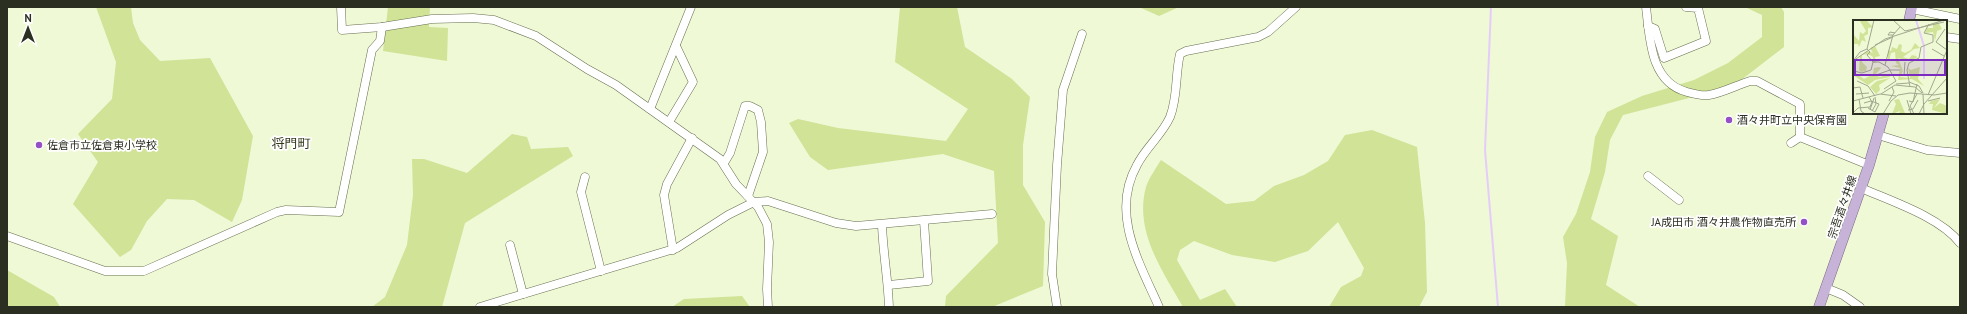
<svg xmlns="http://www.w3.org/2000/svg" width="1967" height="314" viewBox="0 0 1967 314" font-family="'PT Sans','Noto Sans JP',sans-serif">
	<rect width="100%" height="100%" fill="#eff9d6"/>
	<g fill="#d0e396">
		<path d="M96,7H131L133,23L140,40L160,61L210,58L253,136L242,200L232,222L194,200L167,199L147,221L131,250L120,257L73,204L98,162L78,134L112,99L116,62Z"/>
		<path d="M388,7H430L429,27L448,28L447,61L383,51Z"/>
		<path d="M900,7H957L965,47L1012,79L1030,97L1023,145V185L1045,222L1043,286L992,307H945L946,296L998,243L994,171L943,154L828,170L810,157L789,123L798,119L838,128L946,141L968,109L895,62Z"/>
		<path d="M1139,7H1179L1159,16Z"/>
		<path d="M1745,7H1781L1784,12V47L1732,87L1623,115L1610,140L1605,172L1591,219L1618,236L1606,285L1640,307H1565L1567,263L1563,237L1576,214L1590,172L1595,137L1607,112L1642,96L1694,80L1728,63L1762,37V15Z"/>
		<path d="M1372,130L1417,147L1425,223L1427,292L1419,307H1329L1341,287L1361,276L1364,268L1338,222L1308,251L1275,262L1232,255L1194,241L1180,250L1177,260L1200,300L1225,289L1237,307H1183C1162,270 1134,231 1146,187C1149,178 1156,168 1161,160L1226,204L1254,201L1274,186L1304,175L1328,161L1345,135Z"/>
		<path d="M512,134L527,137L531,149L568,147L573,156L465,223L442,307H372L385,297L407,245L413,195L412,159H424L467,173Z"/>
		<path d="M7,270L54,297L60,307H7Z"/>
		<path d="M742,296L750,307H672L684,299Z"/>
	</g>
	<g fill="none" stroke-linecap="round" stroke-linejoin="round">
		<path stroke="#e5cdfa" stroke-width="2" d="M1491,7L1485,150L1498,307"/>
		<g stroke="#666e4f" stroke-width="9">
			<g id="minor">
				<path d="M341,7L342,30L382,27L432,19L473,18L494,20L536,36L587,69L616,85L720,159L736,184L758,207L767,224L769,242L767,289L768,307"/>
				<path d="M1646,7C1650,39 1650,82 1687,92C1694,94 1702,96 1709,95C1722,93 1737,85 1750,81H1757L1800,104V137"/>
				<path d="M1912,9L1960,19"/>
				<path d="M1648,26L1655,29L1664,58L1706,41L1698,8L1686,7"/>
				<path d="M1946,37L1960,39"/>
				<path d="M650,109L691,7"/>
				<path d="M669,122L693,82L676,46"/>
				<path d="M1878,135L1927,150L1960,153"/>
				<path d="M1791,143L1800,137L1869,165"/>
				<path d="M724,163L730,153L745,106H750L758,110L761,122L763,152L748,196"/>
				<path d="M1648,176L1679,200"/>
				<path d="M585,177L581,192L601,271"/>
				<path d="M1861,188C1891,201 1940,217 1960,243"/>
				<path d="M882,225C883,252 888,279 889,307"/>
				<path d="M7,236L105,271H144L277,212L286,210L339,212L372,50L380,41L382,27"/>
				<path d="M510,245L523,294"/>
				<path d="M673,250L664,195L667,184L692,138"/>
				<path d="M889,285L928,281L924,221"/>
				<path d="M1826,288L1843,295L1860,307"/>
				<path d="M480,307L677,248L728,215L754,202L768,201L836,223L856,226L992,214"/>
				<path d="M1057,307L1052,274L1057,165L1063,90L1082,34"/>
				<path d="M1159,307C1139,262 1110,213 1137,165C1146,147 1162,135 1170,117C1178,97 1175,75 1180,54L1186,51L1258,37L1268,32L1296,7"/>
			</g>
		</g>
		<g stroke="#786486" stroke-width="11">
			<g id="major">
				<path d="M1909,21L1912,7"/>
				<path d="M1819,307L1869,165L1884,113"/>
			</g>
		</g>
		<use href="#minor" stroke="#fff" stroke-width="8"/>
		<use href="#major" stroke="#c7b3d7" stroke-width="10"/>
	</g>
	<g fill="#9550c5" stroke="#fff" stroke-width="1.5">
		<circle cx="1729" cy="120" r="4"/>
		<circle cx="39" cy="145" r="4"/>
		<circle cx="1804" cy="222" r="4"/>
	</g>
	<g text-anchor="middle" stroke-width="3.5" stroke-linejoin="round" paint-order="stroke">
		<g font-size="11" fill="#2b2f21" stroke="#fff" text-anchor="start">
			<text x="1737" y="124">酒々井町立中央保育園</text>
			<text x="47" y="149">佐倉市立佐倉東小学校</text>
			<text x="1796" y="226" text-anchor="end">JA成田市 酒々井農作物直売所</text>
		</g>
		<g font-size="11" fill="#2b2f21" stroke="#fff">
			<text transform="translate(1842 207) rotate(-71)" y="4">宗吾酒々井線</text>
		</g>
		<g font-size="13" fill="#31381b" stroke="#fff">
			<text x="291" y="148">将門町</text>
		</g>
	</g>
	<g transform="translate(1853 20)">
		<rect width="94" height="94" fill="#eff9d6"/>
		<path d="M13,0L20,7L15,8V14L11,16L13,22L9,20L6,27L5,24H0V14L6,21L7,12L10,14L13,11L7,1ZM85,2L89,9L84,11L82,21L80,12L72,13L74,8H80V4ZM62,23L67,28L61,29L50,37L56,39L59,35L63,36L62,33L64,38L55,41L45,38L50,51L47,57L57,58L55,48L58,50L67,47L65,59L71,66L59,59L45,60L47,48L38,46L46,45L43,43L42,32L38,33L36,41L35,38V30L38,31L39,27L44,29L46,24L49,25L48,31L52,33L58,30ZM22,26L27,36L22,37L23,43H20V37L17,35L9,34V42L14,47L13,51L8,52L6,50L7,36L11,33H12L15,31L20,33L17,28ZM26,47L28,48L22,55L27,57L36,54L37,57L22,60L15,65L0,55V51L11,59L20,54L21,48ZM37,58L26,65L27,70L23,74L17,67L24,61ZM46,79L52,93L46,94L47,91L39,94L43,84L41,80ZM87,79L81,88L87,83L94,86V94L79,90L80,84H76L78,81Z" fill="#d0e396"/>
		<path fill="none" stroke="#e5cdfa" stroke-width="2" d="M63,0L71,26V59"/>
		<path fill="none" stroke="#a1a88e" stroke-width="1" d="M40,0L52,11L91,2M92,9L83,22L94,30M40,15H35L37,12L42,13M22,25L40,17M79,29L91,36M0,41L7,32L14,29L21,0M0,41L32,19L91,0M20,42H26L35,47L43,61L31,69M32,45L40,15L47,7M1,51L9,53L18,50L20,42L14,35L17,32L14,29M23,55L37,50H47M51,56L52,42M4,61L15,66L22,76M56,62L66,66L70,73M43,64L56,63M57,67L54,50L56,43L66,38L68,27L80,22V15L71,13L76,4M0,68L7,67L10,78M3,74L16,73M28,74L42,65L62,67L69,73M70,74L71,94M75,75L94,30M6,79L8,91L12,94M54,80L58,94M0,81L27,74L43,76M36,81L41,72L39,67M56,81L60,82L64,64M75,81L87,78M11,83L18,81L26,84L22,92L15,88M17,90L21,78M55,90L60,89L65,80M19,91L23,84L22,77M0,93L5,88L17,87L19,82L16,77M30,94L38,81L45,75L57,73L81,75L94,73M61,94L57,86L64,74M66,94L71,84L94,58"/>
		<path fill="#7b2cbf" fill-opacity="0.15" stroke="#7b2cbf" stroke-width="2" d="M2,40H92V55H2Z"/>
		<rect width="94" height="94" fill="none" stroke="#2b2f21" stroke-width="2"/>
	</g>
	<rect width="1967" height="314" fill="none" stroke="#2b2f21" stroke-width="16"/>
	<g transform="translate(28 28)" stroke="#ffffff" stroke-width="3" paint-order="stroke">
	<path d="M0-3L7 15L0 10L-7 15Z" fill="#2b2f21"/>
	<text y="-6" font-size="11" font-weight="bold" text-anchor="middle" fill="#2b2f21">N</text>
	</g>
</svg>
